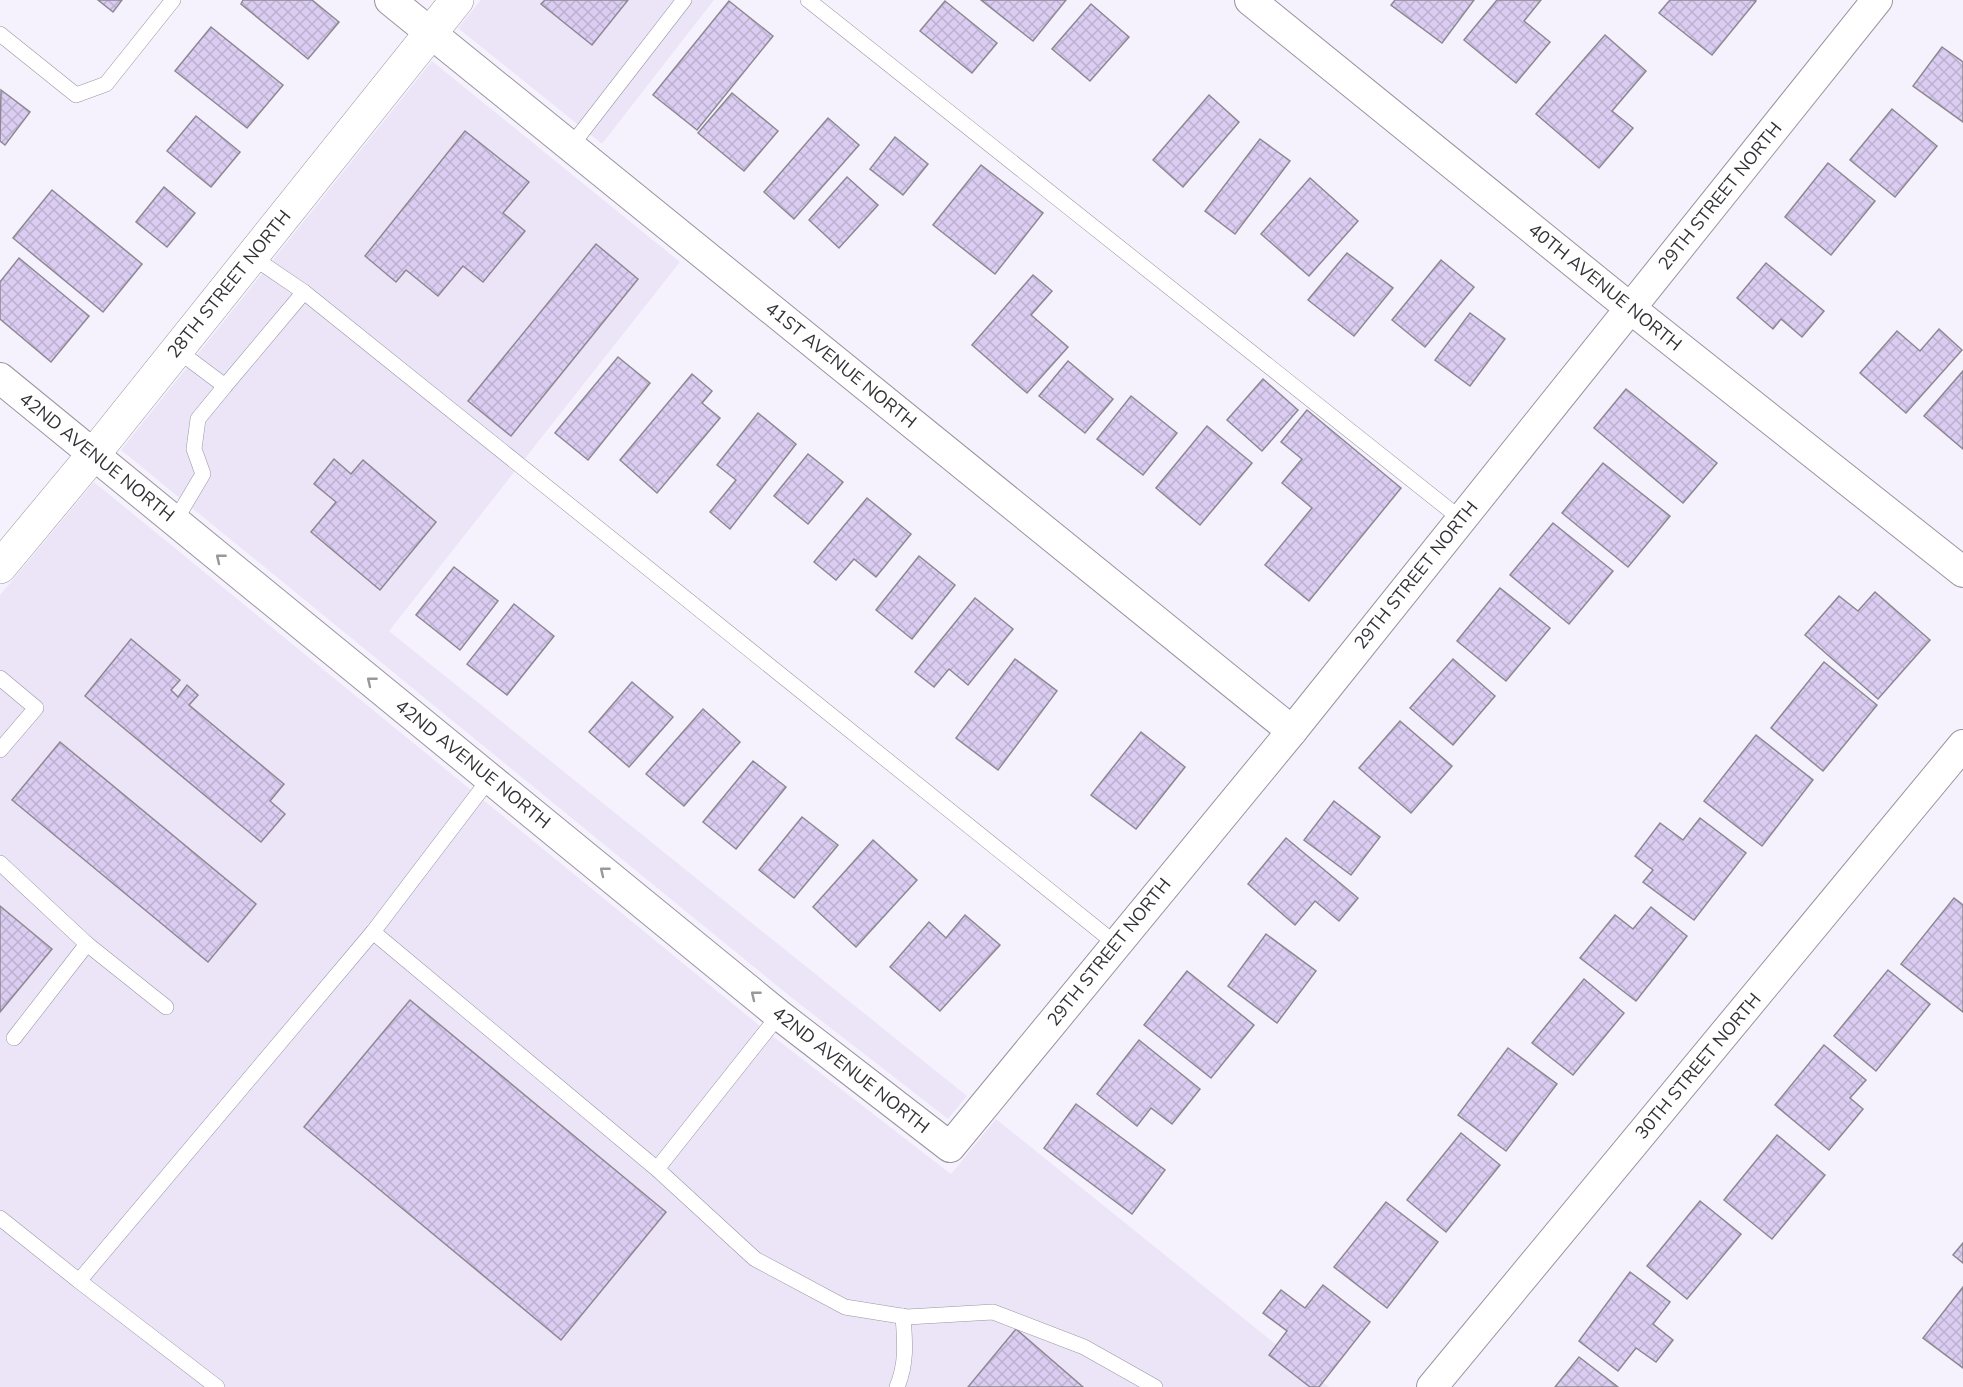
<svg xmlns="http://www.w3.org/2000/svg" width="1963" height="1387" viewBox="0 0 1963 1387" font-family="'Nunito Sans',sans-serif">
	<defs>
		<pattern id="building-cross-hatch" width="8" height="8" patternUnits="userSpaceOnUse" patternTransform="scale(1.5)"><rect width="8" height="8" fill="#dbcdf1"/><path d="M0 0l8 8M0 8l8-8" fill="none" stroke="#bcb0cf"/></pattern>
	</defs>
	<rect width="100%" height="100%" fill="#f6f2fd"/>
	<g fill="#ece5f8">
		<path d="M481,0H714L602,144L458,28Z"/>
		<path d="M432,61L680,262L389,631L967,1096L948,1119L792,998L121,450Z"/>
		<path d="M94,482L766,1031L951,1174L996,1119L1329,1387H0V595Z"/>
	</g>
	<g fill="url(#building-cross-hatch)" stroke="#8d8993" stroke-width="1.5">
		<path d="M98,0H122L113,12Z"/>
		<path d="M243,0H312L339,22L308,59L241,4Z"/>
		<path d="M545,0H628L592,45L541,4Z"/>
		<path d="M981,0H1066L1033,41Z"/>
		<path d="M1395,0H1474L1442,43L1391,5Z"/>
		<path d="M1497,0H1541L1524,21L1550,42L1516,83L1464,40Z"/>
		<path d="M1670,0H1754L1756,1L1712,55L1659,13Z"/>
		<path d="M729,1L773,36L697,130L653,95Z"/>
		<path d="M945,1L997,43L972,73L920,31Z"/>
		<path d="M1091,4L1129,37L1090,81L1052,49Z"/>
		<path d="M211,27L283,85L247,128L175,71Z"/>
		<path d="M1605,35L1646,71L1612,111L1633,128L1599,168L1536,114Z"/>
		<path d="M1942,47L1963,62V122L1913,86Z"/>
		<path d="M1,90L30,112L5,145L0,141Z"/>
		<path d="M732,93L778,131L744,171L698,133Z"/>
		<path d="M1209,95L1239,122L1183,187L1153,160Z"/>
		<path d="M1892,109L1937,146L1895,197L1850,160Z"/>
		<path d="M196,116L240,152L211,187L167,151Z"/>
		<path d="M828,118L859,145L794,219L764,192Z"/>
		<path d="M465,131L529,182L503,213L525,231L483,282L463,266L438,296L406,270L396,282L365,256Z"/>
		<path d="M895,137L928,164L903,195L870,169Z"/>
		<path d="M1260,139L1290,161L1235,234L1205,211Z"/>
		<path d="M1828,163L1875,201L1831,255L1785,217Z"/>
		<path d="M981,165L1043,213L995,274L933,225Z"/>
		<path d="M847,177L878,205L839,248L809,220Z"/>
		<path d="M1310,178L1358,221L1309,276L1261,234Z"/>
		<path d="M164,187L195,213L167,247L136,222Z"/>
		<path d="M52,190L142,264L103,312L13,238Z"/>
		<path d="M596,244L638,279L511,436L468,401Z"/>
		<path d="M1347,253L1393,288L1354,336L1308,300Z"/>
		<path d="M19,258L89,316L51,362L0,319V282Z"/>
		<path d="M1441,260L1474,287L1425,347L1392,320Z"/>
		<path d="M1766,263L1824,311L1802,337L1781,319L1773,329L1737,298Z"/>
		<path d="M1033,275L1052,291L1031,315L1068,347L1027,393L972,345Z"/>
		<path d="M1470,313L1505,339L1470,386L1435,360Z"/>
		<path d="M1939,329L1962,350L1906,413L1860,373L1897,331L1920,351Z"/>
		<path d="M618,357L650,383L588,460L555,433Z"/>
		<path d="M1068,361L1113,399L1085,433L1039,396Z"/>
		<path d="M1963,371V449L1924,416Z"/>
		<path d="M692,374L712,391L702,403L720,418L657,493L620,460Z"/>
		<path d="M1263,379L1298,410L1262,451L1227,420Z"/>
		<path d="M1626,389L1717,463L1683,503L1594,428Z"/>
		<path d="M1131,396L1177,433L1143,475L1097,439Z"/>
		<path d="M1307,410L1401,488L1309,601L1265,565L1312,508L1282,483L1302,459L1281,442Z"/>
		<path d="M758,413L796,444L730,529L710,512L736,480L717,465Z"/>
		<path d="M1207,426L1252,463L1200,525L1156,488Z"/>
		<path d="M808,454L843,482L808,524L774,496Z"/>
		<path d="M334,459L351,474L363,460L436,522L380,590L311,532L336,502L314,484Z"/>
		<path d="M1603,463L1670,516L1628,567L1562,513Z"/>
		<path d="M867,498L911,534L876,577L854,559L836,580L814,562Z"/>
		<path d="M1553,523L1613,571L1569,624L1510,575Z"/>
		<path d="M919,556L955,585L912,639L876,610Z"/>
		<path d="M454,567L498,601L460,650L416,615Z"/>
		<path d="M1500,588L1550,628L1506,681L1457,641Z"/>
		<path d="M1875,592L1930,640L1878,699L1805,635L1839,596L1858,611Z"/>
		<path d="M975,598L1013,629L968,685L949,669L934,687L915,672Z"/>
		<path d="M514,604L554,636L507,695L467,664Z"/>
		<path d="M131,639L180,680L171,690L178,697L187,685L198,695L189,705L284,784L270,801L285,814L261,842L85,696Z"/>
		<path d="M1015,659L1057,691L998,770L956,738Z"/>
		<path d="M1453,659L1495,696L1453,745L1410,708Z"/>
		<path d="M1824,662L1877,705L1823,771L1771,728Z"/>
		<path d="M632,682L673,717L629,767L589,732Z"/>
		<path d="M703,709L740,742L684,806L646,774Z"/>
		<path d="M1400,721L1452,766L1411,813L1359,768Z"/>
		<path d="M1141,732L1185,767L1136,829L1091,795Z"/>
		<path d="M1756,735L1813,780L1762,846L1704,801Z"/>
		<path d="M60,742L256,904L208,962L12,800Z"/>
		<path d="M753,761L786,787L736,849L703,822Z"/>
		<path d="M1334,801L1380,837L1351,875L1304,840Z"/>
		<path d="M802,817L838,845L794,898L759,870Z"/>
		<path d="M1700,818L1746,853L1694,920L1643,882L1653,870L1635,856L1660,823L1683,840Z"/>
		<path d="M1286,838L1358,898L1339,921L1315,901L1295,925L1248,884Z"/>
		<path d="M873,840L917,880L856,947L813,907Z"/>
		<path d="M1954,898L1963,905V1012L1901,964Z"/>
		<path d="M0,906L52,949L0,1012Z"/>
		<path d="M1651,907L1687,936L1636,1001L1580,958L1615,915L1633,929Z"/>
		<path d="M965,915L1000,945L940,1011L890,967L929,922L946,938Z"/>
		<path d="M1266,934L1316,971L1277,1023L1228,986Z"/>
		<path d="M1888,970L1930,1004L1876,1071L1834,1036Z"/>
		<path d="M1187,971L1254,1025L1211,1078L1144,1025Z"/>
		<path d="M1584,979L1624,1013L1573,1075L1532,1043Z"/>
		<path d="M410,1000L666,1212L561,1340L304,1127Z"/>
		<path d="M1139,1040L1200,1089L1172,1124L1151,1108L1137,1126L1097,1094Z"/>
		<path d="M1824,1045L1866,1080L1850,1098L1863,1109L1829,1150L1775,1105Z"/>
		<path d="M1508,1048L1557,1084L1506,1151L1458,1115Z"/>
		<path d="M1076,1104L1165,1170L1132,1214L1044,1148Z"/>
		<path d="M1461,1133L1500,1165L1446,1232L1407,1200Z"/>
		<path d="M1777,1135L1825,1175L1772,1239L1724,1200Z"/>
		<path d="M1700,1201L1741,1234L1687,1299L1647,1266Z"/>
		<path d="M1386,1202L1438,1242L1387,1308L1334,1267Z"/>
		<path d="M1963,1243V1263L1953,1255Z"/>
		<path d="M1630,1272L1670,1302L1653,1324L1673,1340L1656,1362L1636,1348L1618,1371L1579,1341Z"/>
		<path d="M1323,1285L1370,1322L1319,1387H1310L1269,1355L1287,1331L1263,1313L1281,1290L1305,1308Z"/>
		<path d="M1963,1287V1368L1923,1338Z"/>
		<path d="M1016,1329L1083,1387H968Z"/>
		<path d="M1579,1357L1618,1387H1555Z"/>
	</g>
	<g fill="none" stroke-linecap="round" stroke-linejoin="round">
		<g stroke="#9995a0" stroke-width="16">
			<g id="lane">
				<path d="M808,0L1461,519"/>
				<path d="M0,34L76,95L106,84L173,0"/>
				<path d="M571,146L684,0"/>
				<path d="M304,292L1116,944"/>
				<path d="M225,386L304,292L251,256"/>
				<path d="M175,521L203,474L194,449L198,419L225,386L177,350"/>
				<path d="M0,678L36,708L0,750"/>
				<path d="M490,778L373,932L657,1169L779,1015"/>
				<path d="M0,863L87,944L166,1007"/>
				<path d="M14,1038L87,944"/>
				<path d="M657,1169L755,1259L845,1307L907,1317L993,1312L1084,1347L1155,1387"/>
				<path d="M0,1218L79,1281L373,932"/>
				<path d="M79,1281L217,1387"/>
				<path d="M897,1387C907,1363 905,1342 903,1316"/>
			</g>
		</g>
		<g stroke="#9995a0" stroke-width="32">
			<g id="street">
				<path d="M390,0L1292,731"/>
				<path d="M1250,0L1630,308L1963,572"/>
				<path d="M0,378L779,1015L950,1147L1292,731L1877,0"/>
				<path d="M1432,1387L1963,745"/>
			</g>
		</g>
		<g stroke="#9995a0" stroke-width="34">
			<path id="secondary" d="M0,567L93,455L457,0"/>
		</g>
		<use href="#lane" stroke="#fff" stroke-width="15"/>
		<use href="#street" stroke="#fff" stroke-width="30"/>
		<use href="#secondary" stroke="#fff" stroke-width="33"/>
	</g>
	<defs><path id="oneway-chevron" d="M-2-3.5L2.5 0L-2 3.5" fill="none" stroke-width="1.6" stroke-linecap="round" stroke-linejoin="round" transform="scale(1.5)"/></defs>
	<g stroke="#99989a">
		<use href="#oneway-chevron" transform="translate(220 558) rotate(-141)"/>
		<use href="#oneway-chevron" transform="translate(371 681) rotate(-141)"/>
		<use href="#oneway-chevron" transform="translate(604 871) rotate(-141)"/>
		<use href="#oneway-chevron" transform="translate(755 995) rotate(-141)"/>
	</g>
	<g text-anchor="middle" stroke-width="4.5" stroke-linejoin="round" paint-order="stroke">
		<g font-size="18" fill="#333135" stroke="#fff">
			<text transform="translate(1720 196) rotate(-51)" y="6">29TH STREET NORTH</text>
			<text transform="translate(229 284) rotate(-51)" y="6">28TH STREET NORTH</text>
			<text transform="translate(1605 287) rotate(39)" y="6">40TH AVENUE NORTH</text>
			<text transform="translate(841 365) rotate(39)" y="6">41ST AVENUE NORTH</text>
			<text transform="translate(97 457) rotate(39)" y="6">42ND AVENUE NORTH</text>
			<text transform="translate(1416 575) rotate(-51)" y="6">29TH STREET NORTH</text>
			<text transform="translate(473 764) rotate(39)" y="6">42ND AVENUE NORTH</text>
			<text transform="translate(1109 952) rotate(-51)" y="6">29TH STREET NORTH</text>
			<text transform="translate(1698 1066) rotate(-50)" y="6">30TH STREET NORTH</text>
			<text transform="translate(851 1070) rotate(38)" y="6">42ND AVENUE NORTH</text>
		</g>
	</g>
</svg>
